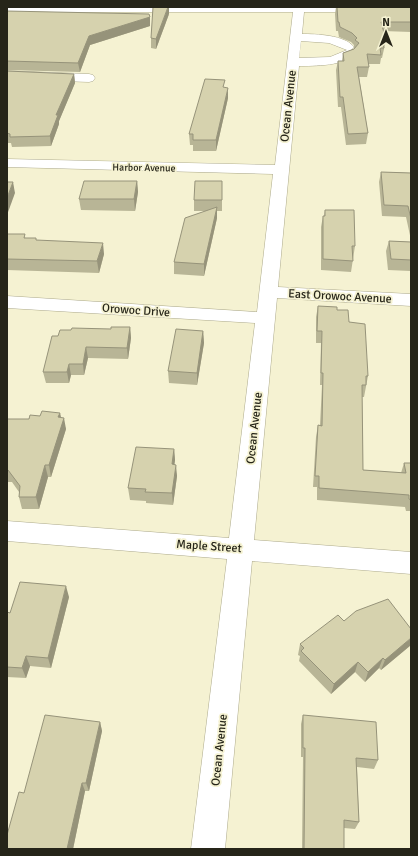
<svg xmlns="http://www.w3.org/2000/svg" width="418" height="856" viewBox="0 0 418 856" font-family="Signika,sans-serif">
	<rect width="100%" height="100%" fill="#f5f2d2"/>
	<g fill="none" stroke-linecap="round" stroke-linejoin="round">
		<g stroke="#adaa8c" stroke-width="1">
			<g id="minor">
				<path d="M7,7H411V12H304L302,34C316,34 345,35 354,47L351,50L356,53C347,66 313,66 299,66L278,287L411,294V306L277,298L254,540L411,552V574L252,561L225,849H191L227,559L7,541V521L229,538L255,323L7,308V296L257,312L273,174L7,167V159L275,165L293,12H7ZM301,41L329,43L347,50L330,57L299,58Z"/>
				<path d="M7,71L89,74L93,75L95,78L93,81L89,82L7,79Z"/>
			</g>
		</g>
		<use href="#minor" fill="#fff" fill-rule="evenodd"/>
	</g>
	<g fill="#b8b596">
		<path d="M336,7H411V32L383,31L386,40L382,58H381L380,64H368L369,67L367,77H359L368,133L366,144L346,145L341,107H338L336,70L338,61H342L343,53L354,49V45L351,42L339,37L338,31H336L335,14Z"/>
		<path d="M7,11L150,17V26L90,45L80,72L7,70Z"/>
		<path d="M169,14L156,49L151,48V38Z"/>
		<path d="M7,71L74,74L75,83L59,121V124L51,146L12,147L11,143H7Z"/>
		<path d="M225,88L228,98L216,151H193V145H190L189,134Z"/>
		<path d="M381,172L411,173V240L406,217L382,216L379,182Z"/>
		<path d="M137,181L138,192L135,211L81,210L79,199Z"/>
		<path d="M194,200H222V211H217V218L204,276L174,274V262L205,211H194Z"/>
		<path d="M325,210L355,246L351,272L321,270V227L323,216H324Z"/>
		<path d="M7,234L104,254L99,273L7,270Z"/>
		<path d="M389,241L411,242V271L388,270L386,251Z"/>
		<path d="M318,306L337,310L349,322L368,376L364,397H362L363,470L401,473L404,463H411V511H406L405,507L317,500V487H313L316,437L318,425H320L322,385H320L321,343H316V317Z"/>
		<path d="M130,327L131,338L128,359L88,358L84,375H71L69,383H46L43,372L58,336L71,330L111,329Z"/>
		<path d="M203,331L204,343L197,385L169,383L168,371Z"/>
		<path d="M60,413L61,418L66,429L51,477H48L39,509H22L19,497V492L12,482H7V419H29L40,416Z"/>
		<path d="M174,449L175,460L174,465L177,476L173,505L146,503V501L130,500L128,488Z"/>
		<path d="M69,597L51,668L30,666L26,678L7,677V612L10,613Z"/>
		<path d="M344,621L411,645L381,670L379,668L365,682L355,672L331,694L299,661L300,656L298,655L300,644Z"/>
		<path d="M303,715L378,760L374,769L357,767L359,822L355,829L344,828V849H302L303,757H301V724Z"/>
		<path d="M100,722L102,731L89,791H85L73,849H7L24,793Z"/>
	</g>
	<g fill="#96937a">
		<path d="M168,7H169V14L156,49V39Z"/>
		<path d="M150,17V26L90,45L80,72L78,63L89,36Z"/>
		<path d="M74,74L75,83L59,121V124L51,146L50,136L56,115Z"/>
		<path d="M228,88V98L216,151V140Z"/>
		<path d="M137,181L138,192L135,211L134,199Z"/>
		<path d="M13,182L15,193L7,215V198Z"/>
		<path d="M217,207V218L204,276V264Z"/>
		<path d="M103,243L104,254L99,273L97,261Z"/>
		<path d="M130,327L131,338L128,359L127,348Z"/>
		<path d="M203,331L204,343L197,385V373Z"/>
		<path d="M86,347L88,358L84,375L83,364Z"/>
		<path d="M69,364L71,375L69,383L67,372Z"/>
		<path d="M60,413L62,423L64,418L66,429L51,477L49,465L58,417Z"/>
		<path d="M174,449L175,460L173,476L172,464Z"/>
		<path d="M45,465L48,477L39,509L36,497Z"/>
		<path d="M176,465L177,476L173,505L172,493Z"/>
		<path d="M66,586L69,597L51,668L48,658Z"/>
		<path d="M411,638V645L381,670L385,660Z"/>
		<path d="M26,656L30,666L26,678L22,668Z"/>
		<path d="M383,658L379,668L365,682L368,672Z"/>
		<path d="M358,662L355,672L331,694L334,684Z"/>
		<path d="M100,722L102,731L89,791L86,783Z"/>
		<path d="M82,783L85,791L73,849H67Z"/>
	</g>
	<g fill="#d6d2ae" stroke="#96937a">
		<path d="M153,7H168L156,39L151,38Z"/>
		<path d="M337,7H411V22H381L386,40H382L384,48H380L381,55L367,54L369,67H357L368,133L348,134L343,97H340L338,61H344L343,53L354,49L359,43L355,40L357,38L352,33L340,27L339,22H338Z"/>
		<path d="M7,11L149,14L150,17L89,36L78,63L7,61Z"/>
		<path d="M7,71L74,74L56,115H58L50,136L10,137V134L7,133Z"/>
		<path d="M205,79L225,80L223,87L228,88L216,140H193V134H189Z"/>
		<path d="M381,172L411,173V219L408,206L384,205Z"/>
		<path d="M84,181H137L134,199H79Z"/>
		<path d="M195,181H222V200H194Z"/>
		<path d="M7,182H13L7,198Z"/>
		<path d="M217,207L204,264L174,262L185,218Z"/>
		<path d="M325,210H354L355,246H352L353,261L323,259V216H325Z"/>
		<path d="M7,234H25L24,238H36V240L103,243L97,261L7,259Z"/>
		<path d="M389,241L411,242V260L391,259Z"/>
		<path d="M318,306L337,307V310H348L349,322L365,324L368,376H366V385H362L363,470L406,473L404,463H411V500L409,499V495L319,488V476H315L318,425L322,426L323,373H321L322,331H317Z"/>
		<path d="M111,327H130L127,348L86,347L83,364H69L67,372H43L52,336H58L60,330H71L72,328L111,329Z"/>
		<path d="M176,329L203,331L197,373L168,371Z"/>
		<path d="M42,411L60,413L58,417L64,418L49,465H45L36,497H19L20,486L8,470H7V419H29L30,415L40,416Z"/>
		<path d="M136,447L174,449L172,464L176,465L172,493L145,492L146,489L128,488Z"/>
		<path d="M20,582L66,586L48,658L26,656L22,668L7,667V612L10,613Z"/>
		<path d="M388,599L411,629V638L385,660L383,658L368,672L358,662L334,684L301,651L304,648L300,644L338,615L344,621L356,611Z"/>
		<path d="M45,715L100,722L86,783H82L67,849H7V835L19,792L24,793Z"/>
		<path d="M303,715L376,722L378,760L356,758L359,822L344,820V849H304L305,748H303Z"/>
	</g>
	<g text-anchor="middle" stroke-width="3.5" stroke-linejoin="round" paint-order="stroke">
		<g font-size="10" fill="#262519" stroke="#f5f2d2">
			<text transform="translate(144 167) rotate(1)" y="4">Harbor Avenue</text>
		</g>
		<g font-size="12" fill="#262519" stroke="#f5f2d2">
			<text transform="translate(288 106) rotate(-84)" y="4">Ocean Avenue</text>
			<text transform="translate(340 296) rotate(3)" y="4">East Orowoc Avenue</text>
			<text transform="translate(136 310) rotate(4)" y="4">Orowoc Drive</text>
			<text transform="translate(254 428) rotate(-84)" y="4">Ocean Avenue</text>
			<text transform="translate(209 546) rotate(4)" y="4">Maple Street</text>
			<text transform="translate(219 750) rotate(-84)" y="4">Ocean Avenue</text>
		</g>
	</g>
	<rect width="418" height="856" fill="none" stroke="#262519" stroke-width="16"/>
	<g transform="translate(386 32)" stroke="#f5f2d2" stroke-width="3" paint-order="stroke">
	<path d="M0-3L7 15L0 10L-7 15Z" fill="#262519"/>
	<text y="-6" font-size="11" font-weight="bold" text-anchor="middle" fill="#262519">N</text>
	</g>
</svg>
